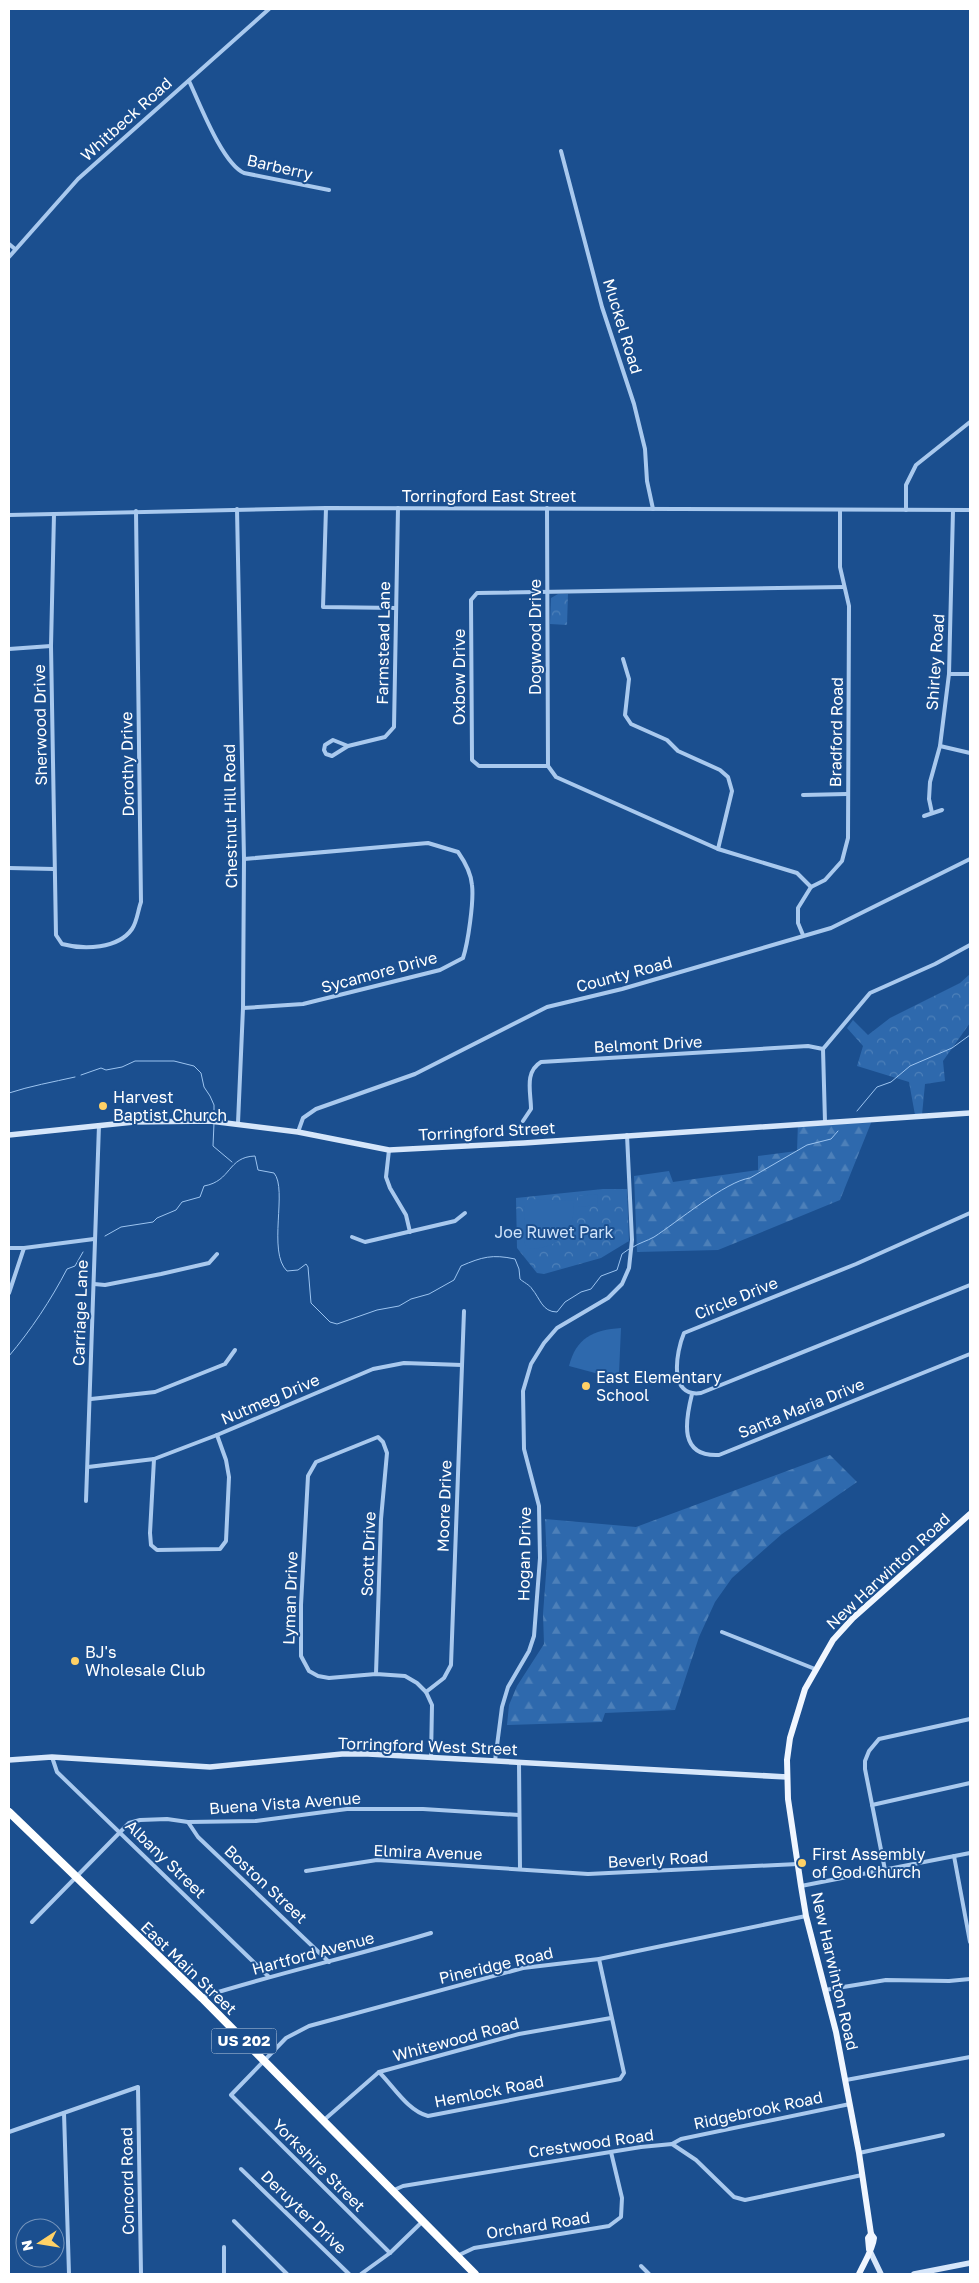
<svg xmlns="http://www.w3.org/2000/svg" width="979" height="2283" viewBox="0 0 979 2283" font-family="'Golos Text',sans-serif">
	<defs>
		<pattern id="forest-firs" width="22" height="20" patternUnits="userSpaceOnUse" patternTransform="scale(1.25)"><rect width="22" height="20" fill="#2e69ad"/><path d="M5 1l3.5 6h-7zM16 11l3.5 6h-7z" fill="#4d80b9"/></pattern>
		<pattern id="park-crowns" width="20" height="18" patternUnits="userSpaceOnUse" patternTransform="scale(1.25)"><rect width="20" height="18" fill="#2e69ad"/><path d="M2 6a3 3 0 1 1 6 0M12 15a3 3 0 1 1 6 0" fill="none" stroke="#4d80b9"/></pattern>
	</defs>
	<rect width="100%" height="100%" fill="#1b4f8f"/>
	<g fill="url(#forest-firs)">
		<path d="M873,1118L840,1200L718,1250L637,1252L634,1176L669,1171L673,1182L758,1170V1156L797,1151L798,1122Z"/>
		<path d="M830,1455L857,1482L782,1534L732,1578L715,1602L699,1637L675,1710L605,1713L602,1722L507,1725L509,1705L517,1686L544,1644L543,1614L547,1561L545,1519L636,1527Z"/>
	</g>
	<g fill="url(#park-crowns)">
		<path d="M568,594L567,625L550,624L551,598L558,594Z"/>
		<path d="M970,974V1023L943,1061L945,1081L925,1084L922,1115H915L909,1082L857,1066L863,1046L847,1028L853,1020L868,1035L890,1018L960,983Z"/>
		<path d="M603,1189H627L629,1241L601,1258L544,1274L537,1273L517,1248L516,1198Z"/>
	</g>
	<g fill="#2e69ad">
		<path d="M597,1194L598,1205L578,1207V1196Z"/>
		<path d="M529,1199L574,1201C575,1234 559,1248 528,1249L524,1243L525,1206V1202Z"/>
		<path d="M621,1328L619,1374L610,1377L569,1366C576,1338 593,1330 621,1328Z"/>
	</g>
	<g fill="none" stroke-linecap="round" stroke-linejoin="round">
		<g stroke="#9cc4f0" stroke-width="1">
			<path d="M81,1075L101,1068L106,1070L122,1067L135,1061H174L194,1066L201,1073L204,1087L210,1096L214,1105V1119"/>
			<path d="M9,1093C30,1086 53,1082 75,1077"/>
			<path d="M857,1111L877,1087L891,1082L910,1066L952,1048L970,1035"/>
			<path d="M214,1123L213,1146L232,1162"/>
			<path d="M105,1236L121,1227L153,1222L157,1218L176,1210L182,1202L200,1197L204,1186C232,1181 227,1157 255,1156L258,1170L274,1173C288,1189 267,1252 287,1271L298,1270L306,1264L308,1267L311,1303L330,1322L337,1324L377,1310L399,1306L411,1299L429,1294L454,1280L461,1266C482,1257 492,1254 515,1259L519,1269L520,1279C523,1282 530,1285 532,1289C540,1298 542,1312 557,1312L565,1302L581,1292L591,1289L601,1276L617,1270L622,1254L629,1249"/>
			<path d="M633,1247C639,1243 647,1241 654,1237C676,1223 726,1181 750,1178L807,1145L831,1139L838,1131"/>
			<path d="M9,1356C31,1330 51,1300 67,1269L75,1266L83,1252"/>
		</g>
		<g stroke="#a9c9ee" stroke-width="4">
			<path d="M189,81C200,104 222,163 244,173L329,190"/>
			<path d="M561,151L602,307L634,404L645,449L647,481L653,509"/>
			<path d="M9,244L15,249"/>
			<path d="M9,257L78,179L269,9"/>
			<path d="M326,508L323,607L396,608"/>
			<path d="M547,508L548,766"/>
			<path d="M237,509L244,859L243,1008L238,1123"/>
			<path d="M906,510V485L916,465L970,422"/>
			<path d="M54,514L51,646L56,935L62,944C84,950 118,949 132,929C137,922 138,910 141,902L136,511"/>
			<path d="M9,515L326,508L970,510"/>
			<path d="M9,649L51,646"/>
			<path d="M623,659L629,679L625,715L631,724L667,740L678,751L720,770L728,777L732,791L718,849"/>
			<path d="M949,674H970"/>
			<path d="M333,740L348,746L332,756L326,754L324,750L325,745Z"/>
			<path d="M348,746L385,737L394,727L398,508"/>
			<path d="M940,746L970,753"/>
			<path d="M803,795L847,794"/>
			<path d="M932,813L929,799L930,782L940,746L949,674L953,510"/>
			<path d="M924,816L942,810"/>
			<path d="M9,868L54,869"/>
			<path d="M811,887L797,873L718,849L556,777L548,766H479L472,760L471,600L477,593L844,587"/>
			<path d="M803,935L798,923V908L811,887L825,880L842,861L848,838L849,606L840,567V510"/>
			<path d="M243,1008L303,1004L440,970L463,958C468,943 474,901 472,885C471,872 465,862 458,852L428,843L244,859"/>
			<path d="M823,1049L870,993L935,964L970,945"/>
			<path d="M823,1049L825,1122"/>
			<path d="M523,1121L531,1109C531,1093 524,1072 541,1062L808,1046L823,1049"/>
			<path d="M298,1132L303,1118L316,1109L415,1074L547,1007L622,989L831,928L970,859"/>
			<path d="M389,1150L386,1177L390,1188L406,1215L410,1232"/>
			<path d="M970,1213L856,1264L684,1333C676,1352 668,1398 701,1393L970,1285"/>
			<path d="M352,1237L365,1242L455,1221L465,1213"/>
			<path d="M9,1248H24L94,1239"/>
			<path d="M94,1284L105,1285L161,1274L209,1263L217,1254"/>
			<path d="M9,1293L24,1248"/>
			<path d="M692,1394C685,1422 679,1457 719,1455L970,1354"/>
			<path d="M91,1399L155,1392L225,1364L235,1350"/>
			<path d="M154,1459L150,1533L151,1545L157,1550L220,1549L226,1541L229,1477L226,1460L217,1435"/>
			<path d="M88,1467L154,1459L217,1435L373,1369L404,1363L462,1365"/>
			<path d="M86,1501L99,1125"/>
			<path d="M722,1632L815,1669"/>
			<path d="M376,1674L381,1519L387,1453L383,1442L378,1437L316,1462L308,1476L301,1605V1656L309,1671L318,1676L329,1678L376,1674L405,1676L417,1683L426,1692L432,1705L431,1758"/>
			<path d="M426,1692L444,1678L451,1665L464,1311"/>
			<path d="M52,1757L57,1772L268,1976"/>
			<path d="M495,1761L502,1707L508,1687L529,1651L534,1636L540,1558L539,1506L524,1449L523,1391L531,1364L544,1343L557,1328L608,1298L622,1284L629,1268L632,1240L627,1135"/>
			<path d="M519,1763L520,1869"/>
			<path d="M872,1805L970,1783"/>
			<path d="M188,1822L198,1837L329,1962"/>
			<path d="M954,1856L970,1942"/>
			<path d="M885,1870L865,1769V1761L869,1751L879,1739L970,1719"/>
			<path d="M306,1871L377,1860L588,1874L798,1864"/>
			<path d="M801,1886L970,1853"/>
			<path d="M32,1922L129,1823L140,1820L167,1819L188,1822L256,1821L347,1809H423L519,1815"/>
			<path d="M825,1990L886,1980L949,1981L970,1979"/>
			<path d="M202,1997C278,1973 355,1956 431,1933"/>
			<path d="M379,2072C394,2087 408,2111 428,2116L620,2079L624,2073L599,1959"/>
			<path d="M846,2080L970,2057"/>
			<path d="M64,2113L69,2274"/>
			<path d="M324,2120L379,2072L519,2034L611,2018"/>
			<path d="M9,2132L138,2087L141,2274"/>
			<path d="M672,2144L681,2139L850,2104"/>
			<path d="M859,2153L943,2135"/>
			<path d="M241,2169L349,2274"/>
			<path d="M394,2190L403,2186L641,2147L672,2144L696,2160L734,2197L745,2200L862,2175"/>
			<path d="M234,2221L287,2274"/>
			<path d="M224,2247V2274"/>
			<path d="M390,2253L231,2095L286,2038L309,2026L523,1968L599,1959L806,1916"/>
			<path d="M457,2256L474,2248L609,2226L621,2217L622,2198L611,2152"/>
			<path d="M641,2266L649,2274"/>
			<path d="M361,2274L390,2253L423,2221"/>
		</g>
		<g stroke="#d6e6fa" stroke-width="5.5">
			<path d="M9,1135L134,1122L210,1121L298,1132L389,1150L524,1143L970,1113"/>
			<path d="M9,1760L52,1757L210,1767L342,1754H368L787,1777"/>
			<path d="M869,2249L881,2274"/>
			<path d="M914,2274L970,2263"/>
		</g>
		<g stroke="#f0f6ff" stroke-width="6">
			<path d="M869,2249L868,2238L871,2234"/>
			<path d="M859,2274C864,2263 873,2249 874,2238L871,2234L859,2153L836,2032L806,1916L801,1886L788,1799L787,1760L790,1738L805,1689L833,1640L853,1618L970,1514"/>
		</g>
		<path stroke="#fff" stroke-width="8" d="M9,1812L202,1998L475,2274"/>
	</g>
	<g fill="#ffd166" stroke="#1b4f8f" stroke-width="2">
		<circle cx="103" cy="1106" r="5"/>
		<circle cx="586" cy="1386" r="5"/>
		<circle cx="75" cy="1661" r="5"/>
		<circle cx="802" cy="1863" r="5"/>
	</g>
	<g text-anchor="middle" stroke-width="4" stroke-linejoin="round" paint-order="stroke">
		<rect fill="#1b4f8f" stroke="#bbcadd" stroke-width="1" x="211.5" y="2028.5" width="65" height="25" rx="4"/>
		<g font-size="15" font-weight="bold" fill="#fff">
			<text x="244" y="2046">US 202</text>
		</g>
		<g font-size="16" fill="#fff" stroke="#1b4f8f">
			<text transform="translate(126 119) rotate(-42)" y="6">Whitbeck Road</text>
			<text transform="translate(280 167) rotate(13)" y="6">Barberry</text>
			<text transform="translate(623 326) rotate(73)" y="6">Muckel Road</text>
			<text x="489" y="502">Torringford East Street</text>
			<text transform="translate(535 637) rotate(-90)" y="6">Dogwood Drive</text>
			<text transform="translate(383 643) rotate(-89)" y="6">Farmstead Lane</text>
			<text transform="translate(935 662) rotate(-86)" y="6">Shirley Road</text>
			<text transform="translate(459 677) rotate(-90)" y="6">Oxbow Drive</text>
			<text transform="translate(40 725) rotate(-91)" y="6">Sherwood Drive</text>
			<text transform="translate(836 732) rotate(-89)" y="6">Bradford Road</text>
			<text transform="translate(127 764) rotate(-91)" y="6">Dorothy Drive</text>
			<text transform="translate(230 816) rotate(-91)" y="6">Chestnut Hill Road</text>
			<text transform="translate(379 972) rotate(-15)" y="6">Sycamore Drive</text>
			<text transform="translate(624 974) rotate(-15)" y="6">County Road</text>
			<text transform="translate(648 1044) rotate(-3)" y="6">Belmont Drive</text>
			<text transform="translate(487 1131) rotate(-3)" y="6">Torringford Street</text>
			<text transform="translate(736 1298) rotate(-22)" y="6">Circle Drive</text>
			<text transform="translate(80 1313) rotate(-88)" y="6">Carriage Lane</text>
			<text transform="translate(270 1399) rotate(-23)" y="6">Nutmeg Drive</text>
			<text transform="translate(801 1408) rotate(-22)" y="6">Santa Maria Drive</text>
			<text transform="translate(444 1506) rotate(-88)" y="6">Moore Drive</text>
			<text transform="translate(368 1554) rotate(-88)" y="6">Scott Drive</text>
			<text transform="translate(524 1554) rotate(-89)" y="6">Hogan Drive</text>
			<text transform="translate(888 1571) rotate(-43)" y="6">New Harwinton Road</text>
			<text transform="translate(290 1598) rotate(-88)" y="6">Lyman Drive</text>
			<text transform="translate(428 1746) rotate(2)" y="6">Torringford West Street</text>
			<text transform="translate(285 1803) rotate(-4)" y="6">Buena Vista Avenue</text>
			<text transform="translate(428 1852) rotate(2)" y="6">Elmira Avenue</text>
			<text transform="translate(166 1859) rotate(44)" y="6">Albany Street</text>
			<text transform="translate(658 1859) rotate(-3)" y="6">Beverly Road</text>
			<text transform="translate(266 1884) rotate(43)" y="6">Boston Street</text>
			<text transform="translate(313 1953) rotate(-15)" y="6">Hartford Avenue</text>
			<text transform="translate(496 1965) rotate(-13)" y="6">Pineridge Road</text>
			<text transform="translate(189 1968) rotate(44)" y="6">East Main Street</text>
			<text transform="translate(835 1971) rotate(77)" y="6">New Harwinton Road</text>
			<text transform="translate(456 2039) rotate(-15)" y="6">Whitewood Road</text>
			<text transform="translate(489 2091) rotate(-11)" y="6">Hemlock Road</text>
			<text transform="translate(758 2110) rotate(-12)" y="6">Ridgebrook Road</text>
			<text transform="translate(591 2143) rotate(-8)" y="6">Crestwood Road</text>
			<text transform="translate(319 2165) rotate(45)" y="6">Yorkshire Street</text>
			<text transform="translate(127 2181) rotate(-91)" y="6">Concord Road</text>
			<text transform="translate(304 2212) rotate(44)" y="6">Deruyter Drive</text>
			<text transform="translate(538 2225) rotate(-9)" y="6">Orchard Road</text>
		</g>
		<g font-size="16" fill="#fff" stroke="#1b4f8f" text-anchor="start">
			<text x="113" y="1103">Harvest<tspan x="113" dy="18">Baptist Church</tspan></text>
			<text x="596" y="1383">East Elementary<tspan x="596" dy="18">School</tspan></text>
			<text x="85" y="1658">BJ's<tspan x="85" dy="18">Wholesale Club</tspan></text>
			<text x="812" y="1860">First Assembly<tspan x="812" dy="18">of God Church</tspan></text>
		</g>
		<g font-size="16" fill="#cfe3fa" stroke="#1b4f8f">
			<text x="554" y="1238">Joe Ruwet Park</text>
		</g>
	</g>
	<rect width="979" height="2283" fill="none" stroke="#ffffff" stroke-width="20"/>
	<g transform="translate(40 2243) rotate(258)"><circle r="24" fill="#1b4f8f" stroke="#7695bc"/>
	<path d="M0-4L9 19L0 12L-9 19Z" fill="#ffd166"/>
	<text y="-8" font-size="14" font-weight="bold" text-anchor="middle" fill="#ffffff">N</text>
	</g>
</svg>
